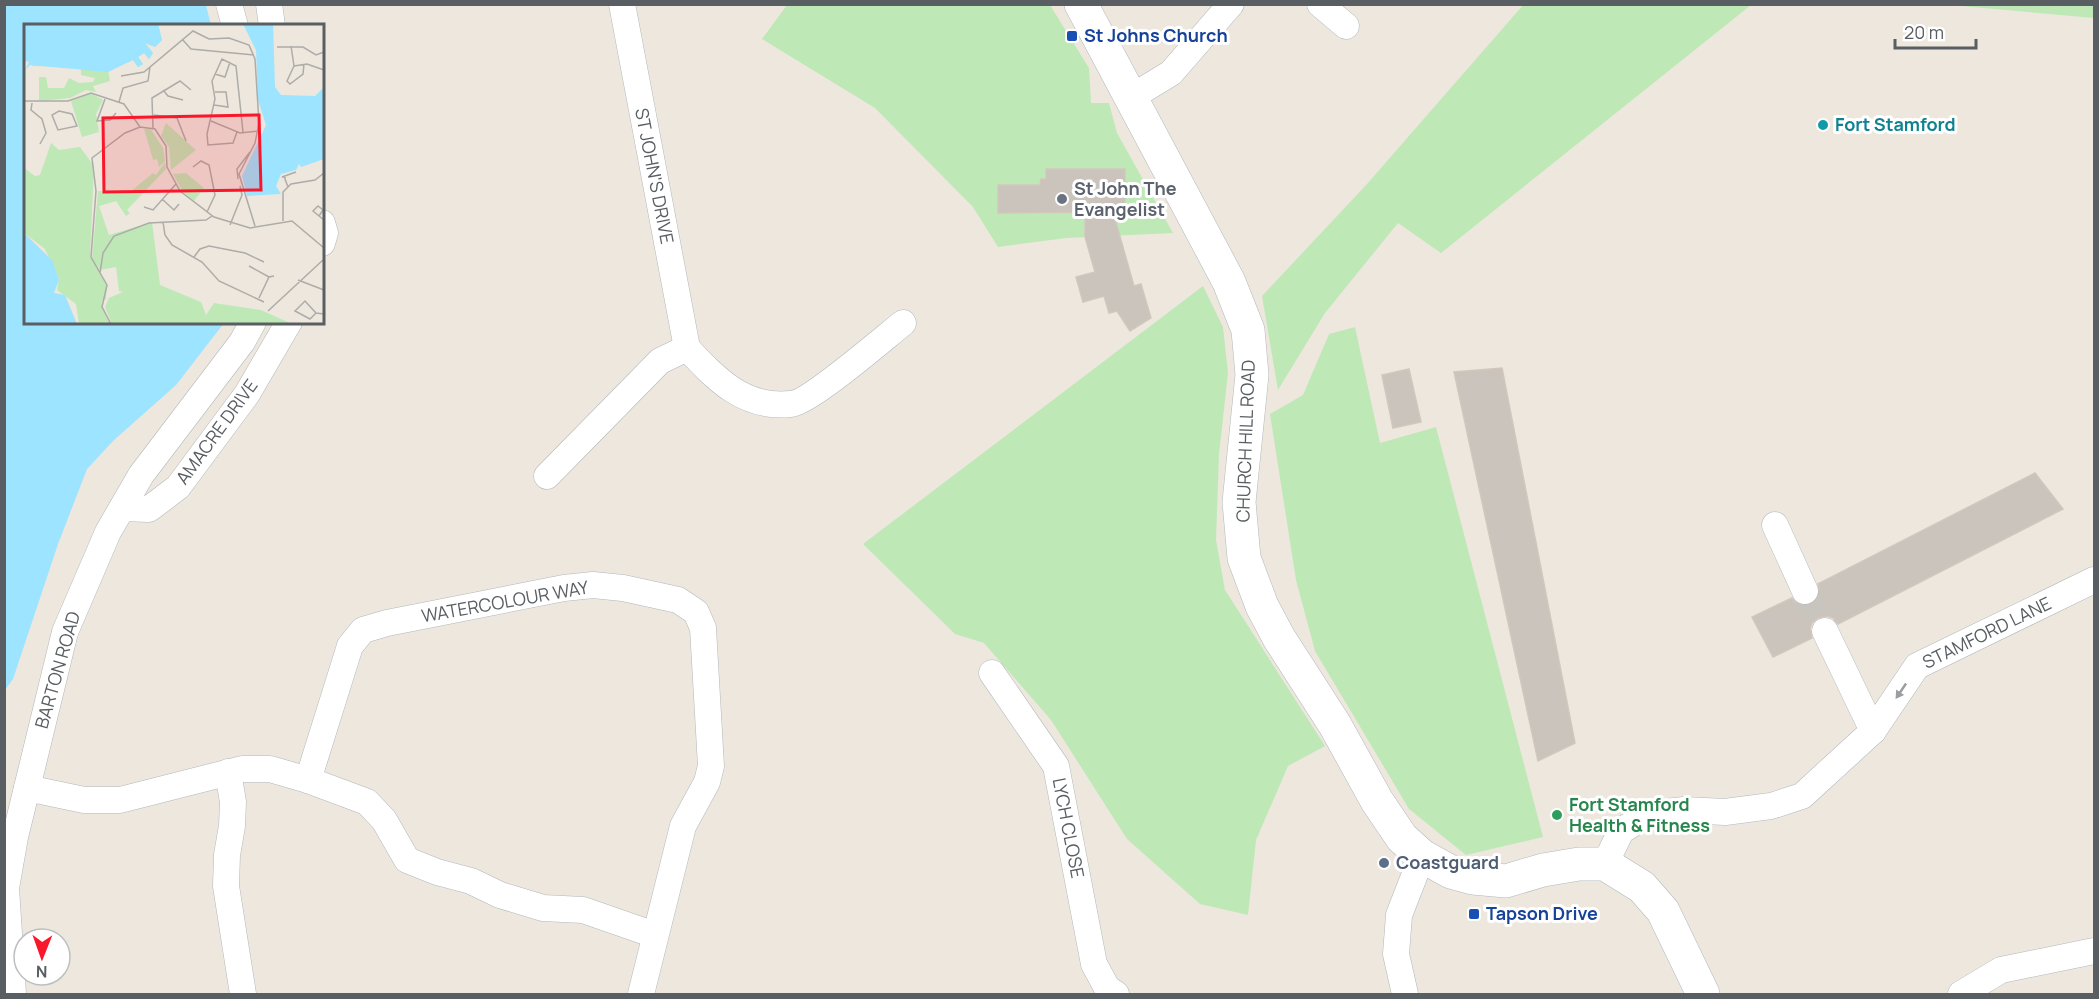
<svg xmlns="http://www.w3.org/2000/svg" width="2099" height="999" viewBox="0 0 2099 999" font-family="Manrope,sans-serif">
	<rect width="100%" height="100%" fill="#ede7de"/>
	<g fill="#bfe8b7">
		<path d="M1524,4L1751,5L1441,253L1398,223L1325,313L1278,390L1262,296L1367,184Z"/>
		<path d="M787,5H1050L1089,68L1091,103H1109L1117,133L1173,233L1066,238L998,247L973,207L875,108L762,39Z"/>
		<path d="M1950,5H2094V18Z"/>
		<path d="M1203,286L1223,327L1228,373L1219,454L1216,540L1225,590L1325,746L1288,766L1256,840L1248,915L1200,904L1127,839L1051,720L984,643L955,634L863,544Z"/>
		<path d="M1355,327L1380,443L1436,427L1543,837L1466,855L1409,809L1315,651L1296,580L1270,414L1303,395L1329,334Z"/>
	</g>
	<path fill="#9ce4ff" d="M5,4L206,5L211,25L26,26V322L224,323L176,385L114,440L87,469L58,544L13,679L5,690Z"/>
	<g fill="#cac4bd" stroke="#d2c7bc" stroke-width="1.5">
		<path d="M1046,169H1125V212H1113L1134,286L1141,284L1151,318L1130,331L1117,311L1109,313L1104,296L1083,302L1076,277L1095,272L1085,237V212L998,213V185H1040L1041,179H1046Z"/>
		<path d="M1502,368L1575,743L1538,761L1454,372Z"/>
		<path d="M1409,369L1421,422L1393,428L1382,375Z"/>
		<path d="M2035,473L2063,509L1838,624L1833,618L1827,616L1818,618L1812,623L1810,629L1812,638L1773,657L1752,617L1792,598L1796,603L1803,606L1812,604L1817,600L1820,593L1818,584Z"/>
	</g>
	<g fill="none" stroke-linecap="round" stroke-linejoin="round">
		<path stroke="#c8c5bf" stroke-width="26" stroke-dasharray="26 13" stroke-linecap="butt" d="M1805,591L1825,631"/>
		<g stroke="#b2b7bb" stroke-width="27">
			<g id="street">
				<path d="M229,4L235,26"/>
				<path d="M269,4L272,26"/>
				<path d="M622,4L687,348C716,379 744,409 791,404C809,403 884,338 903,323"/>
				<path d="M1320,4L1346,26"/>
				<path d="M1130,98L1171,73L1231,4"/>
				<path d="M322,223L325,233L322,243"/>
				<path d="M547,476L660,361L687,348"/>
				<path d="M122,508L149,509L178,487L247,394L289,322"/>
				<path d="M1775,525L1805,591"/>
				<path d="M1825,631L1873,731"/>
				<path d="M992,673L1056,766L1094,964L1107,988L1116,994"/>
				<path d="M228,772L233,802L232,826L227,855L226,886L243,994"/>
				<path d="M308,780L350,646L363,630L387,623L564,588L593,585L623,588L678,600L696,612L703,628L711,766L707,782L683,826L641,994"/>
				<path d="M27,788L84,800H120L242,769H270L308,780L367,802L384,820L407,860L437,872L471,881L500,895L543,908L583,910L655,935"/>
				<path d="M1605,864L1621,831L1648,814L1684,810L1725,812L1771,806L1802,796L1873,731L1917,666L2094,580"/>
				<path d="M13,994L6,888L15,837L65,632L108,532L141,475L242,342L253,322"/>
				<path d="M1405,994L1396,954L1399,915L1422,856"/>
				<path d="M1961,994L2001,970L2094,951"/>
			</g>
		</g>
		<g stroke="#b2b8bd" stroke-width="34">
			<path id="secondary" d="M1081,4L1229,282L1248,330L1252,375L1239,502L1244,558L1262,606L1279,638L1335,725L1377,801L1402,838L1422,856L1451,872L1473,878L1506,881L1543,870L1579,864H1605L1642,887L1663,911L1703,994"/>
		</g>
		<use href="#street" stroke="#fff" stroke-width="26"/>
		<use href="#secondary" stroke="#fff" stroke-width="33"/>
	</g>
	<defs><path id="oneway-solid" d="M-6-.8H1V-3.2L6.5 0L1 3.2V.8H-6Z" transform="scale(1.5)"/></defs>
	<use fill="#9b9ea0" href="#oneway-solid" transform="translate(1901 691) rotate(124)"/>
	<g fill="#1a4fb4" stroke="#fff" stroke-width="2">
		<rect x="1066" y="30" width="12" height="12" rx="3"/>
		<rect x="1468" y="908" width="12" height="12" rx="3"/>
	</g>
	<circle fill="#0f9aa8" stroke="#fff" stroke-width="2" cx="1823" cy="125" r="6"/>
	<circle fill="#6b7280" stroke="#fff" stroke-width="2" cx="1062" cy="199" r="6"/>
	<circle fill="#2e9e5b" stroke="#fff" stroke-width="2" cx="1557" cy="815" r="6"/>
	<circle fill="#5c6f8a" stroke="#fff" stroke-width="2" cx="1384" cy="863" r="6"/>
	<g text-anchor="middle" stroke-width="6" stroke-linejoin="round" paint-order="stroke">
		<g font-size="18" font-weight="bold" fill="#164399" stroke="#fff" text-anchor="start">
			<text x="1084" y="42">St Johns Church</text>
			<text x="1486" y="920">Tapson Drive</text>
		</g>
		<g font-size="18" font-weight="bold" fill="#0d838f" stroke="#fff" text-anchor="start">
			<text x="1835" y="131">Fort Stamford</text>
		</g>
		<g font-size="18" fill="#585e61" stroke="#fff">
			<text transform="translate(654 176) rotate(79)" y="6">ST JOHN'S DRIVE</text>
			<text transform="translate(217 432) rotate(-54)" y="6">AMACRE DRIVE</text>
			<text transform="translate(1246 441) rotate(-88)" y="6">CHURCH HILL ROAD</text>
			<text transform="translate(505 602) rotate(-10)" y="6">WATERCOLOUR WAY</text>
			<text transform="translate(1987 633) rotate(-26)" y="6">STAMFORD LANE</text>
			<text transform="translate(58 670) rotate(-74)" y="6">BARTON ROAD</text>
			<text transform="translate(1068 828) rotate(79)" y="6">LYCH CLOSE</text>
		</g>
		<g font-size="18" font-weight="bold" fill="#5b616d" stroke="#fff" text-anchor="start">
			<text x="1074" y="195">St John The<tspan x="1074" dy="21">Evangelist</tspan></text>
		</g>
		<g font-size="18" font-weight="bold" fill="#27864d" stroke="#fff" text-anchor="start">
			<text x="1569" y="811">Fort Stamford<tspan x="1569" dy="21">Health &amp; Fitness</tspan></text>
		</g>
		<g font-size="18" font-weight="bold" fill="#4e5e75" stroke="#fff" text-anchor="start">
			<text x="1396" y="869">Coastguard</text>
		</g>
	</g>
	<g transform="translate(24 24)">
		<rect width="300" height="300" fill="#ede7de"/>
		<path d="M134,0L138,16L131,23L121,19L129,29L125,35L120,29L114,33L119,40L114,43L109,36L84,46L86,57L69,62L72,68L62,66L46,74L15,77V53H22L24,64H40L45,54L55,59L69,58L71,54L57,51V43L7,42ZM67,69L79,76L72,90L75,108L58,113L47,77ZM142,99L172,126L147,146L145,123L137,112ZM126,104L139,124L141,137L135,143L133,135L129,136L120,105ZM27,119L35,126L56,123L70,142L66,233L68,235L74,167L106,168L129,149L132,151L141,138L142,145L103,186L106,189L102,192L92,177L75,182L85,211L128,198L136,261L177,278L182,291L190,279L237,286L268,300H88L81,283L85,274L99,268L95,267L92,243L76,246L69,236L83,261L82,275L77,278L87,300H55L52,280L33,266L35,255L21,225L0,209V144L11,152L16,151ZM162,149L180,164L170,177L159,168L149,150Z" fill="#bfe8b7"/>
		<path d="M0,0H134L138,16L131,23L121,19L129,29L125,35L120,29L114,33L119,40L114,43L109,36L84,48L6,41L1,46L5,38L0,37ZM219,0H249L251,63L257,71L291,72L300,63V135L277,143L275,140L272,146L257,150L252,162L257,170L223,172L218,152L242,101L234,76L232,26ZM0,209L28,236L35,256L30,269L41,271L53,300H0Z" fill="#9ce4ff"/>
		<path fill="none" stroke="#adaca8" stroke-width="1.5" d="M158,15L167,25L230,31M267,22L270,42M253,23H279L292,31L300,28M270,42L263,57L266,60L279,50L280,40M270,42L283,40L300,46M191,50L201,53L206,38M97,52L120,48L169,7L185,15L205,14L225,21L231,35L235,99L231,119L215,150L231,202M139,66L144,72L159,76M81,75L73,97L86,96L92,89M0,77H44L67,69L100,80L116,103M95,78L99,64L124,57L126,43M8,79L7,86L18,95L22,109L16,120M190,81L204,83L202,68H191M35,87L48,90L53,102L34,106L28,91ZM130,91L153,94L162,117M187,97L216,109L234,107M129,104L128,74L156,57L167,66M213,108L209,119L184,121L183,110L191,75L188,57L198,35L212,42L219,108M169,143L177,137L185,141L191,171L183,188M214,155L213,145L226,128M264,163L261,155V153H258L272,148M138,175L150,186L155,180M120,183L129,186L152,160M295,192L299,186L294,182L289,187L295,192L300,196M259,197V168L267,160L291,156L300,149M139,198L141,211L148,221L178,238L195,257L240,278M206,201L218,171L216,162M170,233L176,225L185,222L221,229L240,238M225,242L245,253M76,249L79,229L90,212L125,199L182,196L188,192M274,256L300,266M235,274L245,253L250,252M244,287L299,236M292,289L286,295L271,287L281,277L292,289L300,290M87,300L78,283L83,261L67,233L72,167L68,134L101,109L116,103L131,105L142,122L143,143L156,167L190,193L226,204L268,197L300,224"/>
		<path fill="#fa172b" fill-opacity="0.15" stroke="#fa172b" stroke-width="3" d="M235,91L237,166L80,168L79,94Z"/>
		<rect width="300" height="300" fill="none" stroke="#585e61" stroke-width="3"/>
	</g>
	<rect width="2099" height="999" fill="none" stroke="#585e61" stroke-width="12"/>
	<g transform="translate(42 957) rotate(181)"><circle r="28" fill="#ffffff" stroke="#bcbfc0" stroke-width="1.5"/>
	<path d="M0-4.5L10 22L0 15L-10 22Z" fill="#fa172b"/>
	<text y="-9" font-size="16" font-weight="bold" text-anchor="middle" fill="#585e61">N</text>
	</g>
	<path d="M1895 39v9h81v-9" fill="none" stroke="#585e61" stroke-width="3"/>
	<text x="1904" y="39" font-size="18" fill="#585e61" stroke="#ffffff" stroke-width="4.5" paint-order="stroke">20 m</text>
</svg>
